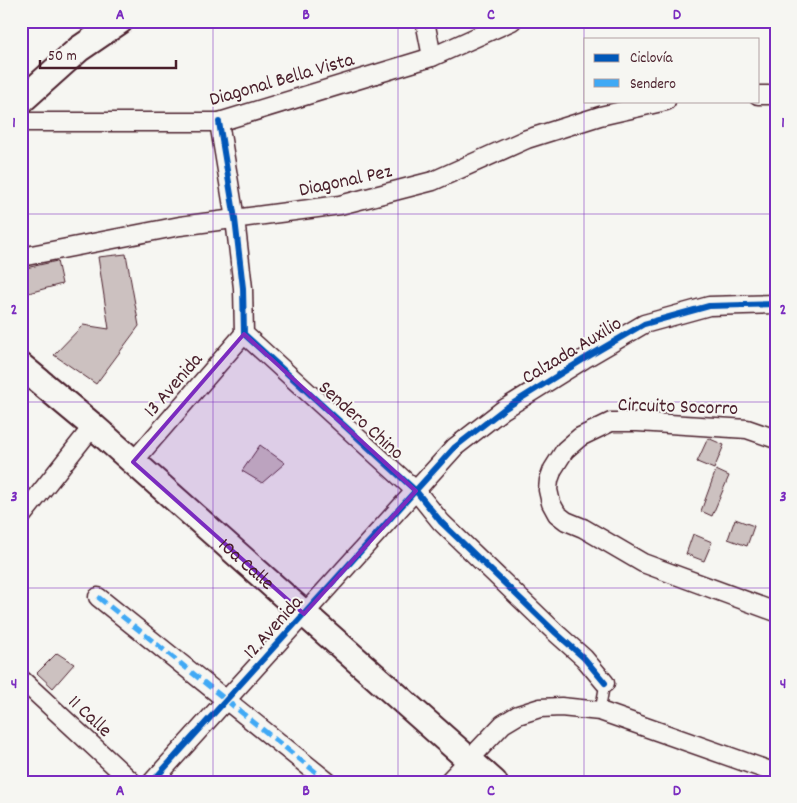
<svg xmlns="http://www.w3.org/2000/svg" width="797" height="803" viewBox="0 0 797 803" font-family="Dekko,sans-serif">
	<rect width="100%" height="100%" fill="#f6f6f2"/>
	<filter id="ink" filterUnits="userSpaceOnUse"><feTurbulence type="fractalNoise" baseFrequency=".02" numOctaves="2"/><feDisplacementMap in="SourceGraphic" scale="10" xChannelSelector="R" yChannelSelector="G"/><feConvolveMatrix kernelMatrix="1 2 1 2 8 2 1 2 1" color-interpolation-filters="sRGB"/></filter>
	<g filter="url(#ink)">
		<g fill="#ccc1c0" stroke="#4a1f2b">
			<path d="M126,254L139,326L96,384L54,355L83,325L109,329L98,257Z"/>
			<path d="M57,261L62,284L21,295V269Z"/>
			<path d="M708,438L724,445L714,469L697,462Z"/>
			<path d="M260,445L285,463L262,483L242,471Z"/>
			<path d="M716,470L729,476L712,516L701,511Z"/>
			<path d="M735,519L754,526L747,546L728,539Z"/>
			<path d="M693,534L712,542L704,561L686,554Z"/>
			<path d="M57,653L74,664L53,688L37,673Z"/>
		</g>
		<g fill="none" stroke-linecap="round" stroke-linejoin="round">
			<g stroke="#4a1f2b" stroke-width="12">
				<path id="lane" d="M600,711L605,683"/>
			</g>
			<g stroke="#4a1f2b" stroke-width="21">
				<g id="street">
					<path d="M425,21L432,57"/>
					<path d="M758,95H776"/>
					<path d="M21,122H219L432,57L512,21"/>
					<path d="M219,122L235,219L243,288L244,334L416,491L441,522L556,633L584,658L605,683"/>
					<path d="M21,257L180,226L340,205L433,181L527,139L600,116L666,101"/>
					<path d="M776,439L747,429L638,422H611L580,437L565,450L553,469L549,480L548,490L551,503L557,514L566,521L583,528L643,563L776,612"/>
					<path d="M133,462L244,334"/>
					<path d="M21,517L93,426"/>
					<path d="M98,597L328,782"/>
					<path d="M21,679L132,782"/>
					<path d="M152,782L455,447L504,409L584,359L644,324L709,306L776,304"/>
					<path d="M448,782L503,724L518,715L540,708L561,707L600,711L776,773"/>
				</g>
			</g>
			<g stroke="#4a1f2b" stroke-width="29">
				<g id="secondary">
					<path d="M21,101L79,49L120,21"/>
					<path id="s1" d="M21,366L93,426L494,782"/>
				</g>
			</g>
			<use href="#lane" stroke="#f6f6f2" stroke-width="9"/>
			<use href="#street" stroke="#f6f6f2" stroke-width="18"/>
			<use href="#secondary" stroke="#f6f6f2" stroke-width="25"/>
			<path stroke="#3fa9f5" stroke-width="5" stroke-dasharray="10 5" stroke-linecap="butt" d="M98,597L328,782"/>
			<g stroke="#f6f6f2" stroke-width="9">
				<g id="cycleway">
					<path d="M219,122L235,219L243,288L244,334L416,491L441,522L556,633L584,658L605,683"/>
					<path d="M152,782L455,447L504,409L584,359L644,324L709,306L776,304"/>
				</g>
			</g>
			<use href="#cycleway" stroke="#0057b8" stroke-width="6"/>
		</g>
	</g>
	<path fill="#7b2cbf" fill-opacity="0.2" stroke="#7b2cbf" stroke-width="4" stroke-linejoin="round" d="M244,334L416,491L304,614L133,462Z"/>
	<path fill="none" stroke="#7b2cbf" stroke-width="1" stroke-opacity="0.55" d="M213,21V782M398,21V782M584,21V782M21,214H776M21,402H776M21,588H776"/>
	<g text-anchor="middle" stroke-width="4" stroke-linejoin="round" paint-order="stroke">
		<g font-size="20" fill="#4a1f2b" stroke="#f6f6f2">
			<text transform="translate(281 78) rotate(-16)" y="7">Diagonal Bella Vista</text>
			<text transform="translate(345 179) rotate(-12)" y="7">Diagonal Pez</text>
			<text transform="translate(571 349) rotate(-31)" y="7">Calzada Auxilio</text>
			<text transform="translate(172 384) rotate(-49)" y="7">13 Avenida</text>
			<text transform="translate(678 405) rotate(2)" y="7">Circuito Socorro</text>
			<text transform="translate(362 419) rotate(42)" y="7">Sendero Chino</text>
			<text dy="7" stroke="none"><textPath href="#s1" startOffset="300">10a Calle</textPath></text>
			<text transform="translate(272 626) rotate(-48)" y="7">12 Avenida</text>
			<text transform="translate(91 715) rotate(43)" y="7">11 Calle</text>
		</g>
	</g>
	<rect width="797" height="803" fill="none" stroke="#f6f6f2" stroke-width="55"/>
	<rect x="584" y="38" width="175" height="65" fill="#f6f6f2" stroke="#b1a0a2"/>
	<rect x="594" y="54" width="25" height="8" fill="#0057b8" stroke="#b1a0a2"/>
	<text x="630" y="62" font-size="15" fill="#4a1f2b">Ciclovía</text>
	<rect x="594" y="79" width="25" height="8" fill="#3fa9f5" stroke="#b1a0a2"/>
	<text x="630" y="88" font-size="15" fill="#4a1f2b">Sendero</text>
	<path d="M40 60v8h136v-8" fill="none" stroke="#4a1f2b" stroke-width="2.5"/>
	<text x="48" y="60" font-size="15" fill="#4a1f2b" stroke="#f6f6f2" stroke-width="4" paint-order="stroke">50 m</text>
	<rect x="28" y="28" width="742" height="748" fill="none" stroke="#7b2cbf" stroke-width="2"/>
	<g font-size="16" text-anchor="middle" font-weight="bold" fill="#7b2cbf">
		<text x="120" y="19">A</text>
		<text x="306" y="19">B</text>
		<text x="491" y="19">C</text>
		<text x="677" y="19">D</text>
		<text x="14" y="127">1</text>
		<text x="783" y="127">1</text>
		<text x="14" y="314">2</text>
		<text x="783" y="314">2</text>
		<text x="14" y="501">3</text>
		<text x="783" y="501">3</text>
		<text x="14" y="688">4</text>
		<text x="783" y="688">4</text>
		<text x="120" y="795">A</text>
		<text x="306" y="795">B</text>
		<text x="491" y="795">C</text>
		<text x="677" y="795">D</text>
	</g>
</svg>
